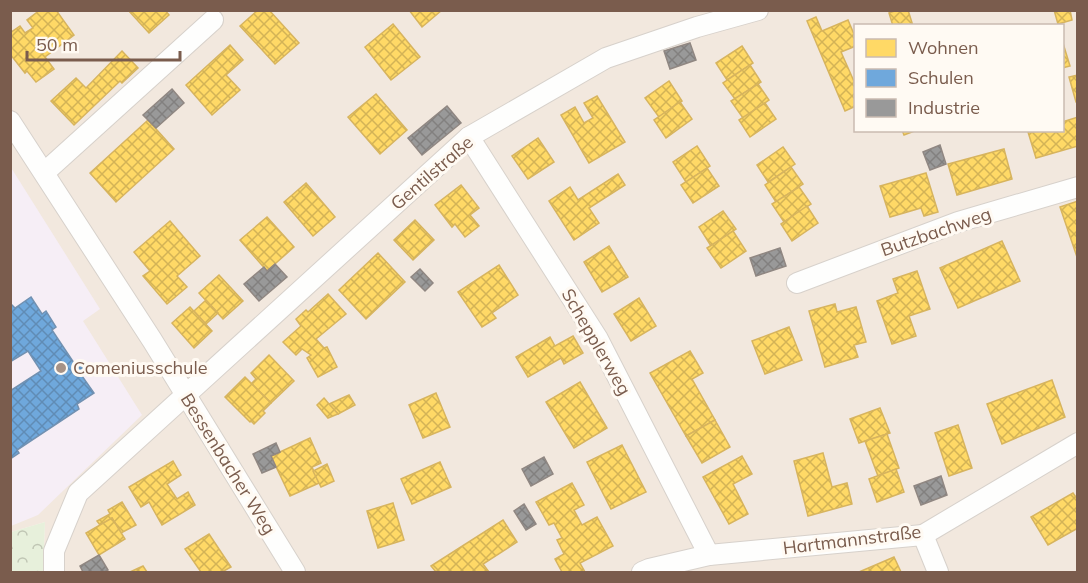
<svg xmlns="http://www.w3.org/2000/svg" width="1088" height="583" viewBox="0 0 1088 583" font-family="Mulish,sans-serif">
	<defs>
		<pattern id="forest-crowns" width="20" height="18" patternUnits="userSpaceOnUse" patternTransform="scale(1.5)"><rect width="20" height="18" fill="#e7f0db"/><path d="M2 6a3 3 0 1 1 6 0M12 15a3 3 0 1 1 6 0" fill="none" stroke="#c0c6b4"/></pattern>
		<pattern id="homes-cross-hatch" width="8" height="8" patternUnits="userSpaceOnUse" patternTransform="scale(1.5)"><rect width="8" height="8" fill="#ffd966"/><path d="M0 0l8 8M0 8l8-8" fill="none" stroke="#d3b356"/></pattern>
		<pattern id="schools-cross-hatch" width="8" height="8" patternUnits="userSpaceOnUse" patternTransform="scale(1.5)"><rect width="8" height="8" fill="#6fa8dc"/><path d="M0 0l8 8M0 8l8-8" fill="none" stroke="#608cb5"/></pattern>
		<pattern id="industry-cross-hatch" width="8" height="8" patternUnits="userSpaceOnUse" patternTransform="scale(1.5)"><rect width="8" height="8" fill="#999"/><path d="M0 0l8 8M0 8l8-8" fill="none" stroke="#82807f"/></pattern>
	</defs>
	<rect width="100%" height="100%" fill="#f9f5f0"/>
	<path fill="#f2e8de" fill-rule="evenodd" d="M11,11H1077V572H43L45,522L11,532ZM856,26H1062V130H856Z"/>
	<path fill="#f6eef6" d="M10,166L100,309L83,321L142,415L38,515L11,526Z"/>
	<path fill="url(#forest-crowns)" d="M45,522L43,572H11V532Z"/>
	<g fill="url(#homes-cross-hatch)" stroke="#d7b45e" stroke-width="1.5">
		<path d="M40,10H56L74,35L45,57L54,69L36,82L27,71L25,73L10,54V33L20,26L25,33L33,28L27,20Z"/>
		<path d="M128,10H165L169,15L149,33Z"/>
		<path d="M258,10H269L299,43L275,64L240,26Z"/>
		<path d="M409,10H442L422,27Z"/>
		<path d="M897,10H908L913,26H893L889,13Z"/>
		<path d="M1054,10H1070L1072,20L1058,24Z"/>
		<path d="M816,17L822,31L848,20L856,39V46L841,52L856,86V106L845,111L807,21Z"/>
		<path d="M393,24L420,57L391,80L365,47Z"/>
		<path d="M1062,40L1070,66L1062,68Z"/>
		<path d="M230,45L243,60L226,75L240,90L212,115L186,85Z"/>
		<path d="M742,46L753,63L727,80L716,63Z"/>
		<path d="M122,51L138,68L122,83L120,81L74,125L51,101L76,78L86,88Z"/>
		<path d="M750,65L761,82L735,99L723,83Z"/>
		<path d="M1078,75V102H1076L1069,77Z"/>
		<path d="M669,81L682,101L659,117L645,98Z"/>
		<path d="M758,84L769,100L743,118L731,101Z"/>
		<path d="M376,94L407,130L380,154L348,117Z"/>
		<path d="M597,96L625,142L589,163L561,115L575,107L584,123L593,118L584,103Z"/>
		<path d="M680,102L692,119L666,138L654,120Z"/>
		<path d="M765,103L776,119L750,137L739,120Z"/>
		<path d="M1078,117V146L1036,158L1028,132L1062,130V122Z"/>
		<path d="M148,120L174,149L116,202L90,173Z"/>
		<path d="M902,130H917L904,135Z"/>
		<path d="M538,138L554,162L528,179L512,156Z"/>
		<path d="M697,146L710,166L686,182L673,162Z"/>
		<path d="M783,147L795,164L768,182L757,165Z"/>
		<path d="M1004,149L1012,179L957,195L948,164Z"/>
		<path d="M791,167L803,184L776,202L765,185Z"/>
		<path d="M707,168L719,186L693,203L681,185Z"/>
		<path d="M926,173L938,212L924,216L921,208L890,217L880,186Z"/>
		<path d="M618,174L625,185L589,208L599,223L574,240L549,201L570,187L578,200Z"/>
		<path d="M306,183L335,217L313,236L284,202Z"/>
		<path d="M461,185L479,208L470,215L479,226L465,237L455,224L452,227L435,205Z"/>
		<path d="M799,187L811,204L784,222L772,204Z"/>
		<path d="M1078,201V260L1060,207Z"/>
		<path d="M807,206L818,223L792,241L781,224Z"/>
		<path d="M723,211L736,229L711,246L699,227Z"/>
		<path d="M267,217L294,247L267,271L240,240Z"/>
		<path d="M415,220L434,240L413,260L394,240Z"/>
		<path d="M170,221L200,256L177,276L187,287L167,304L143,276L150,271L134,252Z"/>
		<path d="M733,231L746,251L721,268L707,248Z"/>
		<path d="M1002,241L1020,281L958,308L940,268Z"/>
		<path d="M609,246L628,277L602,292L584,262Z"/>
		<path d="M378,253L405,282L366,319L339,290Z"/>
		<path d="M499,265L518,295L492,313L496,318L482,327L458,292Z"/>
		<path d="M917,271L930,309L909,316L916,336L892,344L877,301L898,293L893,279Z"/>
		<path d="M219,275L243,301L223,319L199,293Z"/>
		<path d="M328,294L346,314L316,339L324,348L327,347L337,367L318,377L307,358L311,355L302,349L296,355L283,342L301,326L296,319L306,310L308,312Z"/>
		<path d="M639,298L656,326L631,341L614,314Z"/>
		<path d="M206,300L218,313L206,324L194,311Z"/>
		<path d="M835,304L837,312L856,307L866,342L854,345L858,357L825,367L809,311Z"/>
		<path d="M190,307L212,331L194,348L172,323Z"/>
		<path d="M789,327L802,360L765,374L752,341Z"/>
		<path d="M573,336L583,353L564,364L561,358L528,377L516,357L550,337L555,346Z"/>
		<path d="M690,351L703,373L692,379L715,420L686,436L650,373Z"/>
		<path d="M269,355L294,381L271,403L251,384L256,379L251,373Z"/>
		<path d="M245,377L271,403L263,411L265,413L254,424L251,421L250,422L225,397Z"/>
		<path d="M1052,380L1065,417L1002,444L987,404Z"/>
		<path d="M580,382L607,428L574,448L546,402Z"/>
		<path d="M436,393L450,427L423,438L409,405Z"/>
		<path d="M349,395L355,405L338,414L329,404Z"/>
		<path d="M324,398L329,404L338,414L328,418L317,405Z"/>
		<path d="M880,408L890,433L859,443L850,419Z"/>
		<path d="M715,420L730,447L702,463L686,436Z"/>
		<path d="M958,425L972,468L949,476L935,433Z"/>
		<path d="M887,434L899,468L878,476L865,441Z"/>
		<path d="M310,438L321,463L312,467L319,483L290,496L271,456Z"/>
		<path d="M622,445L646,492L611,509L587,462Z"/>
		<path d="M823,453L832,487L847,483L852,504L808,516L794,461Z"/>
		<path d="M742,456L752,474L733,484L748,514L729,524L703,477Z"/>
		<path d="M173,461L181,475L167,484L177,499L188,492L195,505L162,525L149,502L141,507L129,487Z"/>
		<path d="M440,462L451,487L412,504L401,479Z"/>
		<path d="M327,464L334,481L321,487L313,471Z"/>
		<path d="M896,469L904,492L877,502L869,479Z"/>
		<path d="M572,483L584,505L574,510L582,525L597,517L613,546L580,563L585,572H562L555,559L564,554L557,540L562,538L554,523L549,525L536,502Z"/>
		<path d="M1073,493L1078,500V528L1048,545L1031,517Z"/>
		<path d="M122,502L136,525L121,533L112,518L100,525L97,521L110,514L108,510Z"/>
		<path d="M393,503L404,540L378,548L367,511Z"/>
		<path d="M112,518L125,539L99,555L86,533Z"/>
		<path d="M503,520L517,542L483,564L489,572H436L431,566Z"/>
		<path d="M209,534L231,567L222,572H201L185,549Z"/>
		<path d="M894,557L901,572H859Z"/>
		<path d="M143,566L147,572H130Z"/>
	</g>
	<path fill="url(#schools-cross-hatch)" stroke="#7291b1" stroke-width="1.5" d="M31,297L42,314L46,311L56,327L52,330L74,363L78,361L86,373L82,376L94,393L77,404L79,409L17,450L19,453L10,459V391L41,371L28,351L10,362V303L15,308Z"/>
	<g fill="url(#industry-cross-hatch)" stroke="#908782" stroke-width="1.5">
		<path d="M690,43L696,60L670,69L664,51Z"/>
		<path d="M172,89L184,103L156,128L143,115Z"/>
		<path d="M447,106L461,123L422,155L408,138Z"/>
		<path d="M940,145L946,164L930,170L923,152Z"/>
		<path d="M780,248L786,266L756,276L750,258Z"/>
		<path d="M275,264L287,277L259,301L244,284L264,267L267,271Z"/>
		<path d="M420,269L433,283L425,291L411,277Z"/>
		<path d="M276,443L280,452L271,456L276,467L262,473L253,454Z"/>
		<path d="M544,457L553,474L531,486L522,469Z"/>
		<path d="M941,476L947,495L921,505L914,486Z"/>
		<path d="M524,504L536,524L526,530L514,511Z"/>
		<path d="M99,555L108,570L104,572H83L80,566Z"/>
	</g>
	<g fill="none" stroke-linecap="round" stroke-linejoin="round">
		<g stroke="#d7d1cb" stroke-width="22">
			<g id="minor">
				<path d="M10,121L152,340L295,572"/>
				<path d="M469,137L598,339L709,555"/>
				<path d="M45,172L213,20"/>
				<path d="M797,283L958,222L1078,187"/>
				<path d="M923,535L938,572"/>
				<path d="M54,572V551L78,493L469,137L606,58L697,27L758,10"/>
				<path d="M642,572L649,569L709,555L923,535L1078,443"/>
			</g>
		</g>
		<use href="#minor" stroke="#fefefd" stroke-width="20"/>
	</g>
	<circle fill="#a69286" stroke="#fffaf3" stroke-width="2" cx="61" cy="368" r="6"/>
	<g text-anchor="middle" stroke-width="6" stroke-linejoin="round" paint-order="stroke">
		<g font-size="18" fill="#7a5c4d" stroke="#fffaf3">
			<text transform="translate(432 173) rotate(-41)" y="6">Gentilstraße</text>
			<text transform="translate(936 232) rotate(-19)" y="6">Butzbachweg</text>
			<text transform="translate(596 342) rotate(60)" y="6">Schepplerweg</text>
			<text transform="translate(228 464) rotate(58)" y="6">Bessenbacher Weg</text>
			<text transform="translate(852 540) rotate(-7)" y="6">Hartmannstraße</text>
		</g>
		<g font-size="18" fill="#7a5c4d" stroke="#fffaf3" text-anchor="start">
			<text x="73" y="374">Comeniusschule</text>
		</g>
	</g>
	<rect width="1088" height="583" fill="none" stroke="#7a5c4d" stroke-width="24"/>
	<rect x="854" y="24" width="210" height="108" fill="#fffaf3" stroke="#cabbb1" stroke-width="1.5"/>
	<rect x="866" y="39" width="30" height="18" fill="#ffd966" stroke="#cabbb1" stroke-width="1.5"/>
	<text x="908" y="54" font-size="18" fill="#7a5c4d">Wohnen</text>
	<rect x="866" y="69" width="30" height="18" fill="#6fa8dc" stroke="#cabbb1" stroke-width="1.5"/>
	<text x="908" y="84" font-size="18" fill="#7a5c4d">Schulen</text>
	<rect x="866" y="99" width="30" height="18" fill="#999999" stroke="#cabbb1" stroke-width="1.5"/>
	<text x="908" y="114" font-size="18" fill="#7a5c4d">Industrie</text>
	<path d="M27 51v9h153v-9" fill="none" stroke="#7a5c4d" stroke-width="3"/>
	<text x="36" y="51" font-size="18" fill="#7a5c4d" stroke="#fffaf3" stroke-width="4.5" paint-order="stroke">50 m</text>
</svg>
